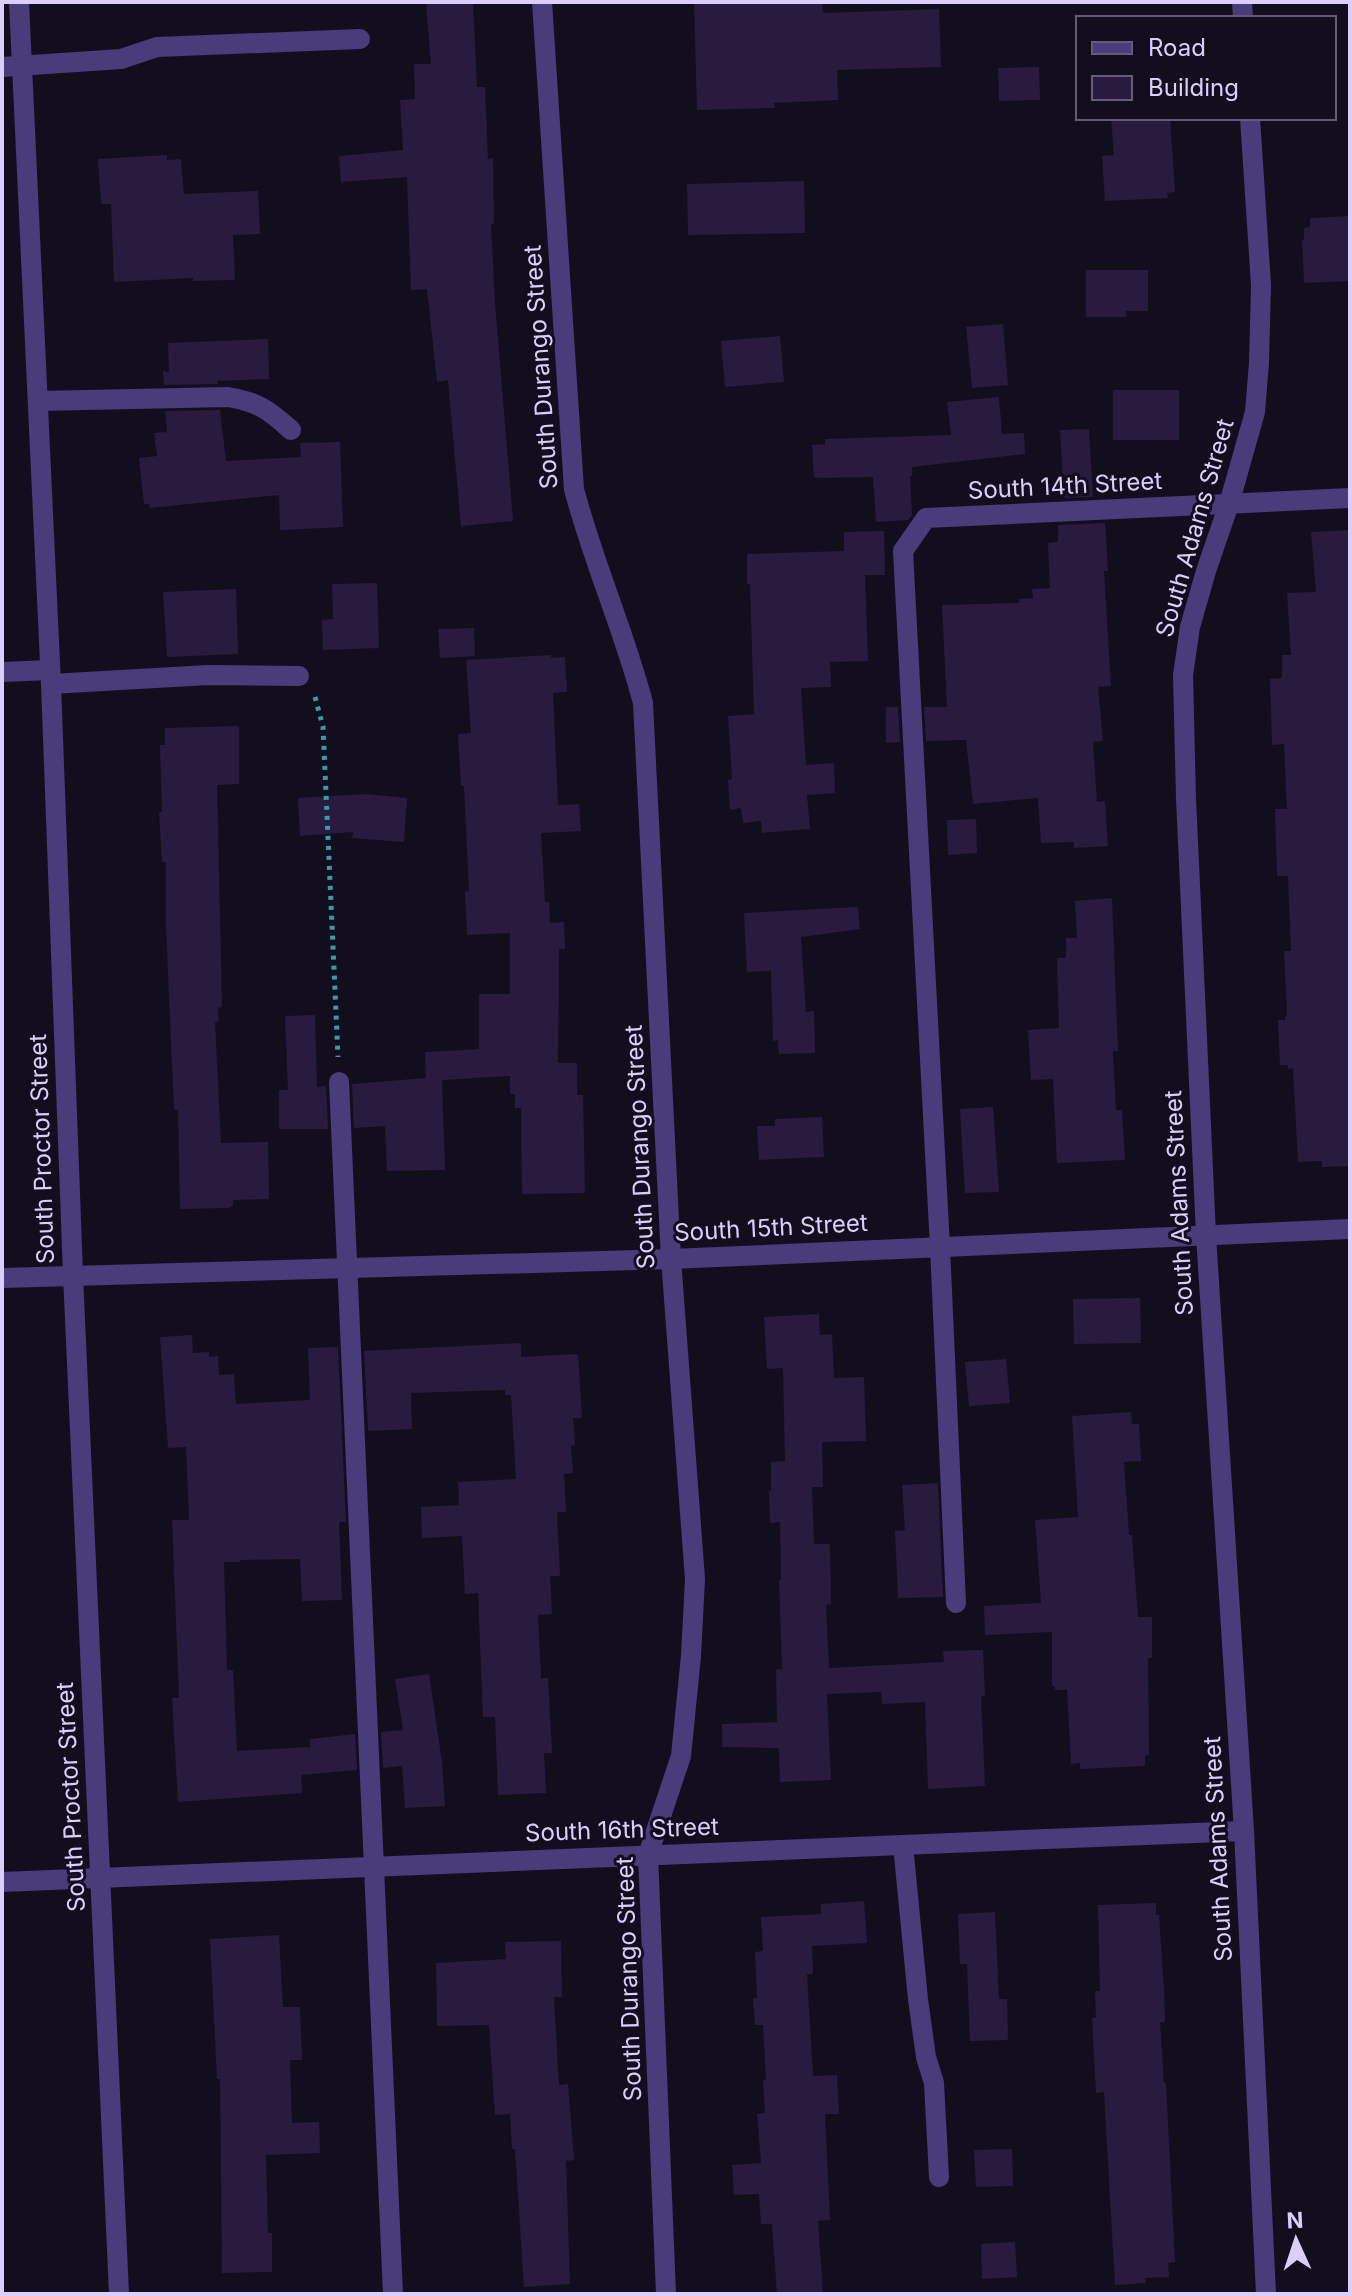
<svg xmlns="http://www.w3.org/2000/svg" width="1352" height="2296" viewBox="0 0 1352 2296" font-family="Inter,sans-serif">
	<rect width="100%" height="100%" fill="#130e1e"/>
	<g fill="#281b3e">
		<path d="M426,2H473L477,87H485L488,159L493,158L494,224H491L495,304L513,521L461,526L448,380L437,382L427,289L411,290L407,177L341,182L339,156L403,150L400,100L415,99L414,64H431Z"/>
		<path d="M694,2H822L823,13L939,9L941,67L837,70L838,100L774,103L775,108L697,110Z"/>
		<path d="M1039,67L1040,100L999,101L998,68Z"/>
		<path d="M1111,118H1170L1175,192L1167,193L1168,198L1105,201L1102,156L1114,155Z"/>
		<path d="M167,155V160L181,159L184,194L258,191L260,234L233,235L235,280L193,281V278L114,282L111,204H101L98,159Z"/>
		<path d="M804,181L805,233L688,235L687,184Z"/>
		<path d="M1350,216V281L1304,283L1302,240H1304V228L1310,227V218Z"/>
		<path d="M1086,270H1148V311H1126V317H1086Z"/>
		<path d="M1003,324L1008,385L972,388L966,327Z"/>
		<path d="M780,336L784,382L725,387L721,341Z"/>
		<path d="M268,339L269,379L217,381L218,384L164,385L163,371L169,372L168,343Z"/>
		<rect x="1113" y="390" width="66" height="50"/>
		<path d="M999,397L1002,434L1024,433L1025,454L912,467V476H910L912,515L908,520L876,522L873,477L814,478L812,445L825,444V439L951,435L947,402Z"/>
		<path d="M220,410L226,461L301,457L300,443L340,442L343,527L280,530L279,495L150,508L149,504H144L139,458L157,456L154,433L167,432L165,411Z"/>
		<path d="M1089,429L1093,497L1064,498L1060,430Z"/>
		<path d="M1105,523L1108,571H1104L1111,686L1098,687L1103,741L1093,742L1097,802L1105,801L1108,846L1074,848V842L1041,843L1038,798L973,804L966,740L926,741L924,707H947L942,605L1019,603V599L1033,598L1032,589L1050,588L1048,543L1058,542V525Z"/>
		<path d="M1350,530V1166L1322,1167V1161L1298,1162L1293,1068L1288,1069V1065H1280L1278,1020H1285V1016H1287L1284,951H1291L1288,876H1277L1275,809H1287L1284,744L1272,745L1270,679L1282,678V655H1291L1287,593L1316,592L1311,532Z"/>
		<path d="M884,531L885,575H865L868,661L830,662L831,687L801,688L806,765L834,763L835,793L807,795L810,829L762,833L761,821L743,823L741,808L730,810L728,780L732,779L728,716L754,714L750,584H747V554L844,551V532Z"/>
		<path d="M377,583L379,648L323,650L322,620L333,619L332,584Z"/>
		<path d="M236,589L238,654L167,657L163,592Z"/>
		<path d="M474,628L475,656L440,658L438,629Z"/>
		<path d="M551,655V658L565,657L567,692L553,693L558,805L579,804L581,831L541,833L545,902H549L550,923L564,922L565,949H559L558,1063H577V1095H583L585,1193L522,1194L521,1108H515V1094H510V1076L442,1080L445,1170L387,1171L385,1126L354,1128L352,1084L426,1078L425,1052L479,1049V994H510V933L467,935L465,892L469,891L464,786H461L458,734L471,733L466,660Z"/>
		<path d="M886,707H898L900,742L886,743Z"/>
		<path d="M239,726V784L217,785L222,1007L218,1008L219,1021L215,1022L221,1143L268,1142L269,1199L233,1200V1206L228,1208L180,1209L178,1110H174L166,926V862H162L159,812H162L160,745H165V728Z"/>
		<path d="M365,794L407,798L404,842L352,838L353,832L300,836L298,798Z"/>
		<path d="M976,819L977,853L948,855L947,820Z"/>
		<path d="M1112,898L1118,1051H1113L1116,1110H1122L1125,1160L1057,1163L1053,1079L1031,1080L1028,1030L1059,1028L1057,958H1066V938H1077L1075,901Z"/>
		<path d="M858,907L860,929L801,937L806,1012L814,1011L815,1053L779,1054L778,1040L773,1041L771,971L747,972L744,913Z"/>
		<path d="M315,1015L317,1087L326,1086L328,1129H279V1090H288L285,1016Z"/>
		<path d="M993,1107L999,1192L965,1193L960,1109Z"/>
		<path d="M822,1117L824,1157L759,1160L757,1126H775V1119Z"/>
		<path d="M1140,1298L1141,1343L1074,1344L1073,1299Z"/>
		<path d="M819,1314L820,1335L832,1334L834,1378L864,1377L866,1441L822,1442L823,1487H812L814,1544H830L831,1604L826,1605L829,1668L944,1662L943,1651L983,1650L985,1696H981L985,1786L928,1789L925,1702L882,1704L881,1692L827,1694L831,1780L780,1782L779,1748L722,1747V1724L777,1722L776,1670L782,1669L779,1580H781L780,1522L770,1523L769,1491H771V1462L785,1461L783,1368L767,1369L764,1317Z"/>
		<path d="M192,1335L193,1353L209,1352V1357L218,1356L219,1375L234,1374L236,1404L310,1400L308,1348L338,1347L346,1522H339L342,1600L302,1601L300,1559L240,1560L239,1562H224L227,1670H233L237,1751L310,1747V1739L355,1734L357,1770L301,1775L302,1793L178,1802L172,1698H179L172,1520H189L186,1447L168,1448L160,1337Z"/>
		<path d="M521,1343V1357L578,1354L582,1418H573L575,1445L571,1446L573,1473L564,1474L566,1512H557L560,1576H550L552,1614L538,1615L541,1678H548L552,1753H544L546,1793L498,1795L495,1717H483L478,1593L465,1594L462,1536L422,1538L421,1507L459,1505L458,1482L516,1479L511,1395H505V1390L411,1393L412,1429L368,1431L364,1351Z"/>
		<path d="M1006,1359L1010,1403L969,1406L965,1362Z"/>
		<path d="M1131,1412L1132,1424H1139L1141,1461L1124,1462L1129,1535H1132L1138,1617H1152V1658H1148L1149,1755L1145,1756V1766L1080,1769V1763L1071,1764L1067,1690H1055V1687L1052,1686V1632L985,1635L984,1606L1041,1603L1035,1520L1078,1517L1072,1416Z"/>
		<path d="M938,1483L943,1597L898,1598L895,1531L905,1530L902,1485Z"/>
		<path d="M429,1674L442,1762L445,1806L405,1808L402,1766L383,1768L381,1732L403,1730L395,1679Z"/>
		<path d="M864,1901L867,1943L812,1946L813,1974H807L813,2076L837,2075L839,2114H825L830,2220L818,2221L823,2294H777L772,2224H761L759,2194L734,2195L732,2165L761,2163L757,2114L765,2113L763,2080H766L763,2025H755L753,1998H757L755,1952L763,1951L761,1917L821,1914V1904Z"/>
		<path d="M1156,1903V1915H1159L1164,1989L1165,2022H1160L1164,2083H1166L1175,2262L1168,2263L1169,2277L1145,2278L1146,2283L1115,2285L1104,2092L1096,2093L1092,2018H1096L1095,1991H1100L1098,1905Z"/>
		<path d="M995,1912L999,1999H1007L1008,2040L970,2041L967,1964H960L958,1914Z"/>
		<path d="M279,1935L283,2007H300L302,2060H290L292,2123L319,2122L320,2153L266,2155L268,2233H272V2272L222,2273L220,2079H217L210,1939Z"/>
		<path d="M561,1941L562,1997H554L559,2085L568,2084L574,2160L566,2161L570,2284L524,2287L515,2149H512L510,2114L495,2115L489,2025L437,2026L436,1963L506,1959L505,1942Z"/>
		<path d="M1012,2149L1013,2186L976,2187L974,2150Z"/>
		<path d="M1015,2242L1017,2277L982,2279L981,2244Z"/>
	</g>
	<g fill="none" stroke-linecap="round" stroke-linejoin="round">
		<path stroke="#359da9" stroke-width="5" stroke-dasharray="4 6" stroke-linecap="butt" d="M315,697L323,727L338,1057"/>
		<g stroke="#483c7b" stroke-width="20">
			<path d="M19,2L51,684L73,1275L119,2294"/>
			<path d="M542,2L574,489C593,562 624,630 643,703L671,1259L695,1579L691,1656L681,1756L648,1855L666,2294"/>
			<path d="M1242,2L1243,18"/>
			<path d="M2,67L121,59L157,47L360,39"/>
			<path d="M1250,118L1261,285L1259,363L1255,412L1229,504L1206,571L1190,627L1183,675L1186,798L1206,1235L1244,1831L1266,2294"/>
			<path d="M38,401L228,397C258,402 269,410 291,430"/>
			<path d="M2,672L50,670"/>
			<path d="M51,684L208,675L299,676"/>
			<path d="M339,1082L393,2294"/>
			<path d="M2,1278L671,1259L1350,1229"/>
			<path d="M956,1603L940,1247L903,551L926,518L1350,498"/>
			<path d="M903,1845L918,1999L926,2057L934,2083L939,2177"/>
			<path d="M2,1882L1244,1831"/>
		</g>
	</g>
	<g text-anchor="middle" stroke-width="6" stroke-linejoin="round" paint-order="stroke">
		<g font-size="24" fill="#dbcefc" stroke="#130e1e">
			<text transform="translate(541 367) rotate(-94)" y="8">South Durango Street</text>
			<text transform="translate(1065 486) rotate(-3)" y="8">South 14th Street</text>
			<text transform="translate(1195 528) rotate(-74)" y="8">South Adams Street</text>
			<text transform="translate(640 1147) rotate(-93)" y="8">South Durango Street</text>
			<text transform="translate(42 1149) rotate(-92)" y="8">South Proctor Street</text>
			<text transform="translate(1179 1203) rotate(-93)" y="8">South Adams Street</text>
			<text transform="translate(771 1228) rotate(-3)" y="8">South 15th Street</text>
			<text transform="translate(71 1797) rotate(-93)" y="8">South Proctor Street</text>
			<text transform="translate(622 1830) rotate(-2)" y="8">South 16th Street</text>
			<text transform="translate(1218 1849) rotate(-93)" y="8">South Adams Street</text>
			<text transform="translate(629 1979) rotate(-92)" y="8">South Durango Street</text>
		</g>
	</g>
	<rect width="1352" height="2296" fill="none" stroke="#dbcefc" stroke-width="8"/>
	<rect x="1076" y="16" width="260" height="104" fill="#130e1e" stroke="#635b77" stroke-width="2"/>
	<rect x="1092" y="42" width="40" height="12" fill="#483c7b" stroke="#635b77" stroke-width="2"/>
	<text x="1148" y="56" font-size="24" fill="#dbcefc">Road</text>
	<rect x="1092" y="76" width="40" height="24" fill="#281b3e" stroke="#635b77" stroke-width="2"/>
	<text x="1148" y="96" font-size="24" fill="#dbcefc">Building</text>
	<g transform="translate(1296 2240) rotate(357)" stroke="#130e1e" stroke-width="6" paint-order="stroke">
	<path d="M0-6L14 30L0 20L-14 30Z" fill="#dbcefc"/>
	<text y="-12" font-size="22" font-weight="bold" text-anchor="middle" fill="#dbcefc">N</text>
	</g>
</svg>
